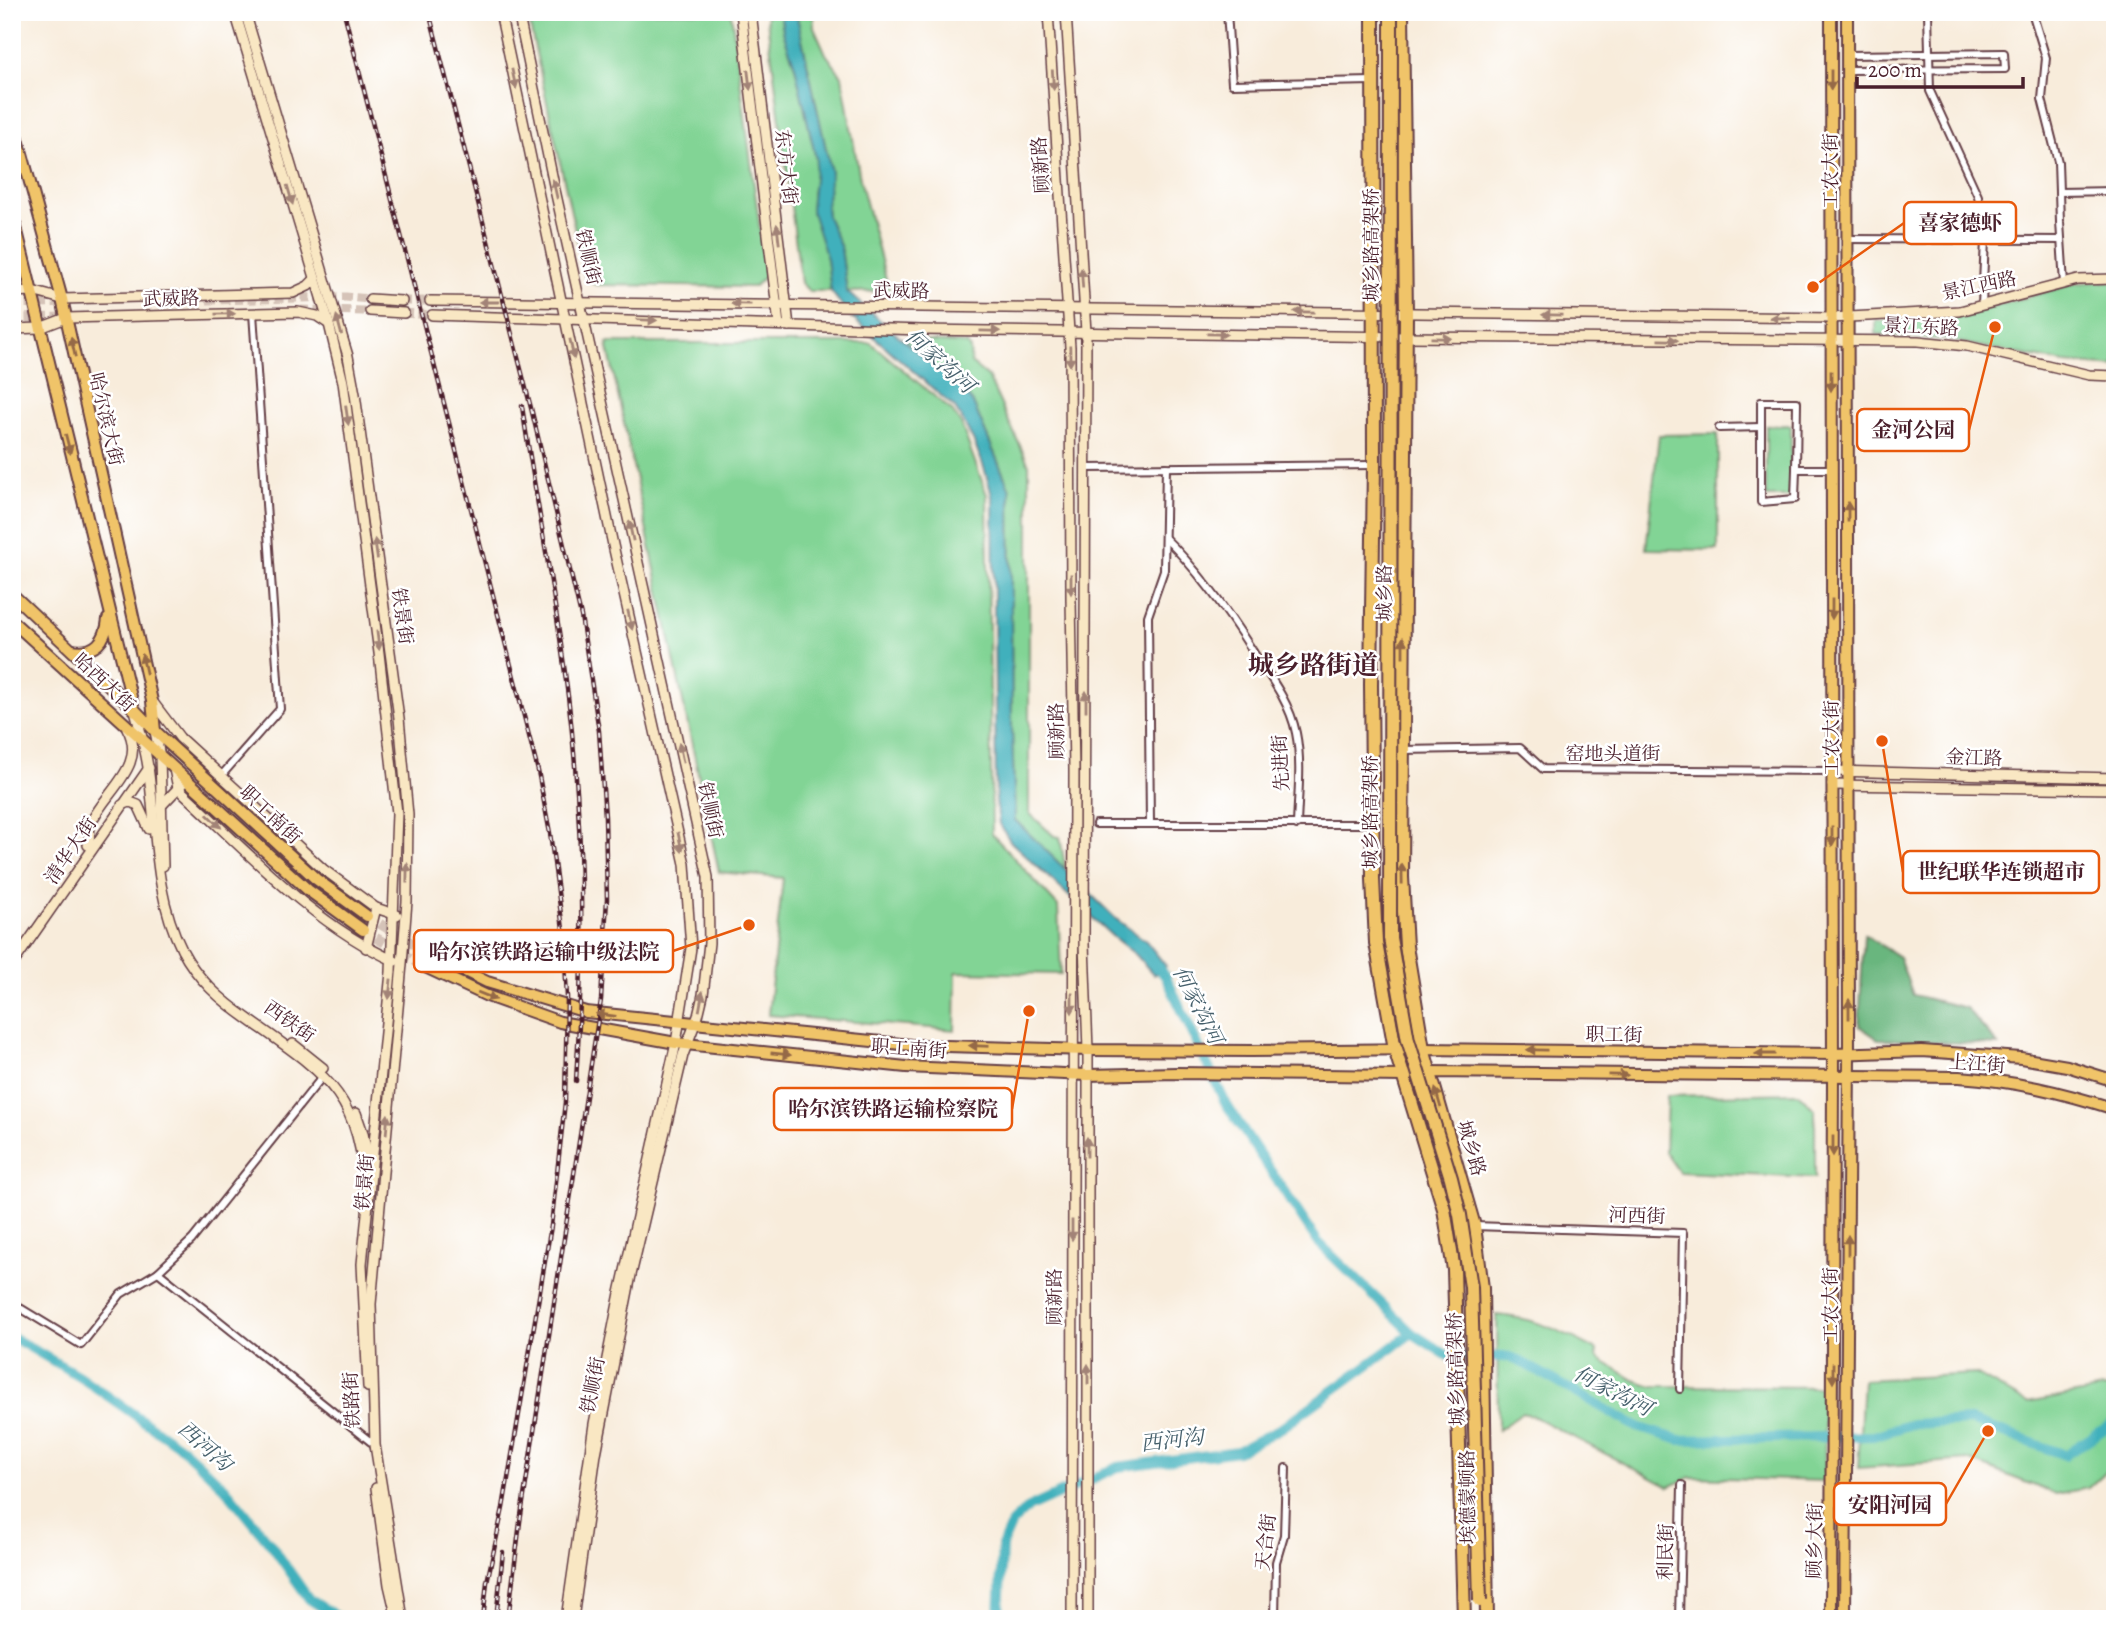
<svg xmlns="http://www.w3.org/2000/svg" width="2127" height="1631" viewBox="0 0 2127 1631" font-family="Alegreya,'Noto Serif SC',serif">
	<rect width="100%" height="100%" fill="#fff"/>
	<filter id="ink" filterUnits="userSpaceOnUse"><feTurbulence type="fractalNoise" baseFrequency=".0143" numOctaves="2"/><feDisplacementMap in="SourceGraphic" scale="14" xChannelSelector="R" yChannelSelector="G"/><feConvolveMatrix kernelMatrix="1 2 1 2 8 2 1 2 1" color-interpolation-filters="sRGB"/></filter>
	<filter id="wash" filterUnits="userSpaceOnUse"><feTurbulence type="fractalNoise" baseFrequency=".00686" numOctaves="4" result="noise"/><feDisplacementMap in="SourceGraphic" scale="28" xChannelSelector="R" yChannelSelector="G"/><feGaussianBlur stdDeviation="1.57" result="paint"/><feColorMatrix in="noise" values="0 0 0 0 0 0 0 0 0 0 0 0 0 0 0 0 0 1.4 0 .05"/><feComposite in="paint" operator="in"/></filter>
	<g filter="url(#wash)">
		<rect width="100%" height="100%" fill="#f8ecdb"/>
		<g fill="#82d495" stroke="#667a60" stroke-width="2">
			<path d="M527,12H731L766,275L754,287L596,285L586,280Z"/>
			<path d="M766,12H780L784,35L795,66L816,159V176L812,193L827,259L831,291H809L801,283Z"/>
			<path d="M796,12H813L814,27L826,54L842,76L860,179L889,291L847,292L841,248L827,217L826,206L831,172Z"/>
			<path d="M2115,281V367L2065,363L1948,340L1876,334V321L1957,317L2077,283Z"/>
			<path d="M902,339L967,344L970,349L971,363L988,377L1029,465V813L1054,836L1060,837L1066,872L1015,820L1012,729L1010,490L973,403L943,373Z"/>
			<path d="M607,343H871L952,411L961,424L987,495L992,834L1058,906L1061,974L956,972L955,1030L768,1015L783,878L719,872Z"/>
			<path d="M1791,425V497H1766V426Z"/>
			<path d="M1718,434V550L1646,549L1659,435Z"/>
			<path d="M1798,1093L1815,1110V1178L1679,1172L1665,1152L1667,1096Z"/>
			<path d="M1497,1315C1534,1318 1564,1332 1597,1350L1596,1357L1634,1380L1652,1386L1824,1387L1825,1481L1691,1477L1669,1487L1531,1415L1521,1413L1498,1430Z"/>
			<path d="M1976,1374L2027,1403L2103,1389L2115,1390V1463L2088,1488L2056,1494L1968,1460L1858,1468L1863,1380Z"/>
		</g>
		<path fill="#69b67e" stroke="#5a6a54" stroke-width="2" d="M1864,934L1899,957L1913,995L1966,1008L1998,1045L1878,1039L1859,1026Z"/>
		<path fill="#41b0bc" stroke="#466874" stroke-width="2" d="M780,12H796L831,172L826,206L827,216L841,248L847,292L964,392L973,403L1010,490L1012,729L1015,820L1116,919L1146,941L1166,966L1154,975L1136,955L1112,936L1011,842L999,824L996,801L993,502C987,470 973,436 955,408L849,315L831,291L827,259L811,209L816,159L795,66L784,35Z"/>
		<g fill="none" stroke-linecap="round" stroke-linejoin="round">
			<g stroke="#41b0bc" stroke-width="10">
				<path d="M1153,962L1166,977L1226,1104L1318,1242L1412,1333L1448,1356L1509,1357L1525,1364L1637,1427L1680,1440L1873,1436L1912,1424L1971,1421L2065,1455L2115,1422"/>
				<path d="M12,1337L79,1376L182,1448L225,1488L272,1546L309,1599L341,1619"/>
				<path d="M999,1619L1002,1546L1012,1523L1028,1508L1118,1467L1238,1451L1283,1427L1412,1333"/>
			</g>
		</g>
	</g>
	<g filter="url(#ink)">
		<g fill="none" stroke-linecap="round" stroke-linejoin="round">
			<g stroke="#d5c3b8" stroke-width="9" stroke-dasharray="9 4.5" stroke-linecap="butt">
				<path d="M207,300L346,297L370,299"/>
				<path d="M402,301H430"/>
				<path d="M12,304L67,302"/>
				<path d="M301,310L370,311"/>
				<path d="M404,313L432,315"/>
				<path d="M12,318L66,317"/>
			</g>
			<g stroke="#d5c3b8" stroke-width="10" stroke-dasharray="10 5" stroke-linecap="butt">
				<path d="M367,916L428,953"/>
				<path d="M363,930L425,967"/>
			</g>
			<g stroke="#643e45" stroke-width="10">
				<g id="street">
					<path d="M1227,12L1232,84L1373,81"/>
					<path d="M1928,12L1930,91L1978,196L1985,240L1982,305"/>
					<path d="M2032,12L2046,58L2042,99L2058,162L2060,222L2064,284"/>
					<path d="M1848,55L2004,53L2005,69L1848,70"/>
					<path d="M2059,192L2115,191"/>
					<path d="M1848,239L2061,240"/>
					<path d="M1719,428L1761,427"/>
					<path d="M1086,468L1374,465"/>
					<path d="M1796,469L1795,499L1761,502V402H1797L1796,469H1832"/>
					<path d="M1165,538C1200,572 1228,612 1254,653C1271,678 1290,703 1296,733C1302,762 1298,795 1297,825"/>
					<path d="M1402,750L1520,748L1543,769L1832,771"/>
					<path d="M221,776L280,709L253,313"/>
					<path d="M1096,824H1373"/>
					<path d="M1150,824L1148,616L1164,570L1166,467"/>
					<path d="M1474,1226L1683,1233L1680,1389"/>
					<path d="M158,1272L192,1240L323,1076"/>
					<path d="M12,1303L81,1345L121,1294L158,1272L371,1442"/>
					<path d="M1275,1619L1276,1562L1284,1535L1286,1468"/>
					<path d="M1679,1619L1682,1485"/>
				</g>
			</g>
			<g stroke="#643e45" stroke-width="12">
				<g id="secondary">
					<path d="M235,12L329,324L343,382L379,653L397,813L391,972L362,1264L368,1387"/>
					<path d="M245,12L348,356L355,394L399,718L408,815L407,901L402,964L371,1304L375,1445L403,1619"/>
					<path d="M500,12L613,545L685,864L691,948L676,1043L620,1293L594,1424L566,1619"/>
					<path d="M518,12L555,190L708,877L709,943L703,995L698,1016L683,1055L631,1275L596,1454L573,1619"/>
					<path d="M741,12L779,325"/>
					<path d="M751,12L789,326"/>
					<path d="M1048,12L1070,347L1071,599L1074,770L1072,1619"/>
					<path d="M1066,12L1086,332L1084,944L1088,1050V1619"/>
					<path d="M12,292L32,291L62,299L293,293L308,286L315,279"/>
					<path d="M12,297V327"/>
					<path d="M370,299L402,301"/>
					<path d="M430,301L1831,318L1960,311L2078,280L2115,279"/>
					<path d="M370,311L404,313"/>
					<path d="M432,315L922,330L1405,337L1918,341L1967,346L2089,375L2115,376"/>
					<path d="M12,329L40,328L66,318L298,312L317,316L329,324"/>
					<path d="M152,701L180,738L323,869L376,908L397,915"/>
					<path d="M135,710C140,729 145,748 148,767C157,829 153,893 182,950C197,979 221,1000 248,1019C325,1074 361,1092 365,1195"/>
					<path d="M155,731L160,757L163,866"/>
					<path d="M174,769L178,788C245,849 312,924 395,961"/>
					<path d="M1832,771L2115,778"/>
					<path d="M1832,785L2115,789"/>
					<path d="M122,805L130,802L138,805L149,829"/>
					<path d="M161,806L182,784"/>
					<path d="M88,845C91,838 88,829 91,823C105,791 148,766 127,728"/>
					<path d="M366,948L376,908"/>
					<path d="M12,965L149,768"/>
					<path d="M293,1044L323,1068"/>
					<path d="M356,1113L363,1133L369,1164"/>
					<path d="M376,1488L389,1585L397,1619"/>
				</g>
			</g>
			<g stroke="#643e45" stroke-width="14">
				<g id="primary">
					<path d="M12,117L62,299L152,701L155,731"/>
					<path d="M12,211L134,709"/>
					<path d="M12,594L134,709L155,731L316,879L367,916"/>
					<path d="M12,621L308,890L363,930"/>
					<path d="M72,650C95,654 106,641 108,619"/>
					<path d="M428,953L487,982L586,1012L911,1045L1088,1050L1251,1051L1423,1049L1833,1054L1922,1051L2021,1058L2067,1066L2115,1081"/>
					<path d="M425,967L487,996L560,1022L676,1043L906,1067L1087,1075L1177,1073L1403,1076L1430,1072L1959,1077C2015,1081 2061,1092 2115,1109"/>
					<path d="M1831,1619L1833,1078L1831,12"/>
					<path d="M1845,1619L1849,1054L1847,12"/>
				</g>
			</g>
			<g stroke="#643e45" stroke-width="16">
				<g id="highway">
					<path d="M1373,12L1374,465L1371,685L1373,879L1376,943L1395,1049L1444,1209L1454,1270L1464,1619"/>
					<path d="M1402,12L1406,313L1402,877L1406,946L1423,1049L1474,1226L1482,1288L1487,1619"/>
				</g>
			</g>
			<use href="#street" stroke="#fff" stroke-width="6"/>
			<use href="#secondary" stroke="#f9e7c3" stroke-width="9"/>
			<use href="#primary" stroke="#f0c469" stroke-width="10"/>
			<use href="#highway" stroke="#f0c469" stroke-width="12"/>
			<g stroke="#4a1f2b" stroke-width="4.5">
				<g id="rail">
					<path d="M344,12L538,771L550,833L563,929L567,997L565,1102L551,1226L503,1508L487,1582L483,1619"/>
					<path d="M429,12L531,408L581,616L599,731L605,817L607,899L601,1000L520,1522L508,1619"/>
					<path d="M522,406C539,521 564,637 574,753C584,862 583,972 576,1081"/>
					<path d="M496,1619L503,1552"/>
				</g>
			</g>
			<use href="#rail" stroke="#fff" stroke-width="2" stroke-dasharray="5" stroke-linecap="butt"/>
			<g stroke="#643e45" stroke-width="16" stroke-linecap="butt">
				<path id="highway-bridge" d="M1391,12L1390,938L1408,1040L1451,1178L1460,1215L1471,1287L1480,1601"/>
			</g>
			<use href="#highway-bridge" stroke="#f0c469" stroke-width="12"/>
		</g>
		<defs><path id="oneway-solid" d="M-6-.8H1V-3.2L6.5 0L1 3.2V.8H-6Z" transform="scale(1.75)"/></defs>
		<g fill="#a28377">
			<use href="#oneway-solid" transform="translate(514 79) rotate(78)"/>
			<use href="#oneway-solid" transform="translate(749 80) rotate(83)"/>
			<use href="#oneway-solid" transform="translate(1053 80) rotate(86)"/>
			<use href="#oneway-solid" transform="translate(555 189) rotate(-103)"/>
			<use href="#oneway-solid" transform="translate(290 195) rotate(74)"/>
			<use href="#oneway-solid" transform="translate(778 234) rotate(-97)"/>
			<use href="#oneway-solid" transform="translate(1082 278) rotate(-94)"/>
			<use href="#oneway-solid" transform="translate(489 302) rotate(-180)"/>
			<use href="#oneway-solid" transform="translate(741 304) rotate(-179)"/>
			<use href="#oneway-solid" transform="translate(1304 312) rotate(-179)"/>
			<use href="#oneway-solid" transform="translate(225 314) rotate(-1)"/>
			<use href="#oneway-solid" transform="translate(1552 315) rotate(-179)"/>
			<use href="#oneway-solid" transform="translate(1780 318) rotate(-179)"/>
			<use href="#oneway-solid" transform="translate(647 320) rotate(2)"/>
			<use href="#oneway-solid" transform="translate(339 325) rotate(-105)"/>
			<use href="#oneway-solid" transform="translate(990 331) rotate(1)"/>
			<use href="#oneway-solid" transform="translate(1217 334) rotate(1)"/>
			<use href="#oneway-solid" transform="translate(1441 338) rotate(1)"/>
			<use href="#oneway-solid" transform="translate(1668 340) rotate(1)"/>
			<use href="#oneway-solid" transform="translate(572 349) rotate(78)"/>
			<use href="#oneway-solid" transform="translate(1070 356) rotate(89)"/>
			<use href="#oneway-solid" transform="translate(347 415) rotate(82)"/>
			<use href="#oneway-solid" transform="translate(631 531) rotate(-102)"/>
			<use href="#oneway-solid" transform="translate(376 549) rotate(-98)"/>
			<use href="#oneway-solid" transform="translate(1071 584) rotate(90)"/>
			<use href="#oneway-solid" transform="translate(630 620) rotate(77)"/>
			<use href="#oneway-solid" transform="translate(378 640) rotate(83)"/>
			<use href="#oneway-solid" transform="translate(1086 701) rotate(-90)"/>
			<use href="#oneway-solid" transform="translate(681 753) rotate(-102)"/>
			<use href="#oneway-solid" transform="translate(214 821) rotate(43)"/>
			<use href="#oneway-solid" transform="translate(680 842) rotate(78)"/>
			<use href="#oneway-solid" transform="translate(407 873) rotate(-89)"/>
			<use href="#oneway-solid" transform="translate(390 989) rotate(96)"/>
			<use href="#oneway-solid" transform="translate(701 1001) rotate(-80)"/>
			<use href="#oneway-solid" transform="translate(1072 1003) rotate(90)"/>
			<use href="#oneway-solid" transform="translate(387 1124) rotate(-85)"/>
			<use href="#oneway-solid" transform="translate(1087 1147) rotate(-90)"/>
			<use href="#oneway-solid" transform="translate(1072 1230) rotate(90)"/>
			<use href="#oneway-solid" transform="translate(1088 1374) rotate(-90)"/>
		</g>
		<g fill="#956947">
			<use href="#oneway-solid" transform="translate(1831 80) rotate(90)"/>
			<use href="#oneway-solid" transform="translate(73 347) rotate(-103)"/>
			<use href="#oneway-solid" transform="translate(1831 381) rotate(90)"/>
			<use href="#oneway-solid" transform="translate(68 444) rotate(76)"/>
			<use href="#oneway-solid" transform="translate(1848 512) rotate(-90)"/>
			<use href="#oneway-solid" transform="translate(1832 609) rotate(90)"/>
			<use href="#oneway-solid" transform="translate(1403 647) rotate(-90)"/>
			<use href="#oneway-solid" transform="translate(144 664) rotate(-103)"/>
			<use href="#oneway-solid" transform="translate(1832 836) rotate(90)"/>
			<use href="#oneway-solid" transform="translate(1402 874) rotate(-91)"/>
			<use href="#oneway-solid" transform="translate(487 996) rotate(22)"/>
			<use href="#oneway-solid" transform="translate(1849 1009) rotate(-90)"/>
			<use href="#oneway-solid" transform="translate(606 1015) rotate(-172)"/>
			<use href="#oneway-solid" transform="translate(979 1046) rotate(-178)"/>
			<use href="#oneway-solid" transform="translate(1537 1050) rotate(-179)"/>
			<use href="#oneway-solid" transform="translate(781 1054) rotate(6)"/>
			<use href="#oneway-solid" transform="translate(1765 1054) rotate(-180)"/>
			<use href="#oneway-solid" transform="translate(1618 1075) rotate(1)"/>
			<use href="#oneway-solid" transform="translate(1438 1098) rotate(-106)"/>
			<use href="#oneway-solid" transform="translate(1833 1146) rotate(90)"/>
			<use href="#oneway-solid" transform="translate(1848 1245) rotate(-90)"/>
			<use href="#oneway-solid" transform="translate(1833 1373) rotate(90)"/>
		</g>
	</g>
	<g text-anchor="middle" stroke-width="5" stroke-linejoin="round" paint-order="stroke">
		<g font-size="19" fill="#4a1f2b" stroke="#fff">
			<text transform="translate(1040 165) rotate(-94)" y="7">顾新路</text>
			<text transform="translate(787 167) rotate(83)" y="7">东方大街</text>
			<text transform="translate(1830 171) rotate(-90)" y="7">工农大街</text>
			<text transform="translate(1371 245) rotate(-90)" y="7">城乡路高架桥</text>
			<text transform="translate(589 257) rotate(77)" y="7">铁顺街</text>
			<text transform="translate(1979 285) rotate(-12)" y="7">景江西路</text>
			<text transform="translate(901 290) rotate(1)" y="7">武威路</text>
			<text transform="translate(171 298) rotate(-1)" y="7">武威路</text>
			<text transform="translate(1921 326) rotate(3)" y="7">景江东路</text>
			<text transform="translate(107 419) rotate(77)" y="7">哈尔滨大街</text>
			<text transform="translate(1384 593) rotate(-90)" y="7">城乡路</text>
			<text transform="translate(403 616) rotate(82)" y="7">铁景街</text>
			<text transform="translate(105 682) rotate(43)" y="7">哈西大街</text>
			<text transform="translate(1056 731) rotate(-91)" y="7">顾新路</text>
			<text transform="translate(1831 738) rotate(-90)" y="7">工农大街</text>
			<text x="1613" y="760">窑地头道街</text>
			<text transform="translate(1974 757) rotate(2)" y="7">金江路</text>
			<text transform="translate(1280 763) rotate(-93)" y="7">先进街</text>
			<text transform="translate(711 810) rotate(78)" y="7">铁顺街</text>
			<text transform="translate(1370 812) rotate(-90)" y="7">城乡路高架桥</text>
			<text transform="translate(271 814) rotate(43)" y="7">职工南街</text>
			<text transform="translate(70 850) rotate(-56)" y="7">清华大街</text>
			<text transform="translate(290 1021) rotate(35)" y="7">西铁街</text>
			<text transform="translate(1614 1034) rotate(1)" y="7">职工街</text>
			<text transform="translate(909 1048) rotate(4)" y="7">职工南街</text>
			<text transform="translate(1977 1063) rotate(4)" y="7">上江街</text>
			<text transform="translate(1472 1148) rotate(74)" y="7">城乡路</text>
			<text transform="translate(364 1182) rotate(-85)" y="7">铁景街</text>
			<text transform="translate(1637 1215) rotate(2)" y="7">河西街</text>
			<text transform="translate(1054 1297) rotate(-90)" y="7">顾新路</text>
			<text transform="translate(1830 1305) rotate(-90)" y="7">工农大街</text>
			<text transform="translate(1455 1369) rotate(-92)" y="7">城乡路高架桥</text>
			<text transform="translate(592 1385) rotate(-79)" y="7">铁顺街</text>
			<text transform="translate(351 1400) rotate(-93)" y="7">铁路街</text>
			<text transform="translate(1467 1497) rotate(-91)" y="7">埃德蒙顿路</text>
			<text transform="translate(1814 1541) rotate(-89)" y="7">顾乡大街</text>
			<text transform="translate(1265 1542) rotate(-83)" y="7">天合街</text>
			<text transform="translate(1665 1552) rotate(-89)" y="7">利民街</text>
		</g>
		<g font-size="21" font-style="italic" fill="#46606c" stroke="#fff">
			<text transform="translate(940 361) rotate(42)" y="7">何家沟河</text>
			<text transform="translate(1198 1005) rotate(63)" y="7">何家沟河</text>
			<text transform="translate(1613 1391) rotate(27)" y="7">何家沟河</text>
			<text transform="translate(1172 1440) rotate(-7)" y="7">西河沟</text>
			<text transform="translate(205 1446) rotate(41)" y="7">西河沟</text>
		</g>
		<g font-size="26" font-weight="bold" fill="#4a1f2b" stroke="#fff">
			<text x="1313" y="674">城乡路街道</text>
		</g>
	</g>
	<path fill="none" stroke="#e8590c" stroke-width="2.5" d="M1813 287L1904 223M1995 327L1969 430M1882 741L1903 872M749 925L673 951M1029 1011L1012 1109M1988 1431L1946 1504"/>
	<g fill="#e8590c" stroke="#fff" stroke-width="2.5">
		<circle cx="1813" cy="287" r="7"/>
		<circle cx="1995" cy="327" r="7"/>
		<circle cx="1882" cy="741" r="7"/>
		<circle cx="749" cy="925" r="7"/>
		<circle cx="1029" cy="1011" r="7"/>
		<circle cx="1988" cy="1431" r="7"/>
	</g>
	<g fill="#fff" stroke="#e8590c" stroke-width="2.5">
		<rect x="1904" y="202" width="112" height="42" rx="7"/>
		<rect x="1857" y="409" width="112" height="42" rx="7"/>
		<rect x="1903" y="851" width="196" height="42" rx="7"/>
		<rect x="414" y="930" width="259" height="42" rx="7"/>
		<rect x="774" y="1088" width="238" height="42" rx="7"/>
		<rect x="1834" y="1483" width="112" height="42" rx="7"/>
	</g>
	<g font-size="21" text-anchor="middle" font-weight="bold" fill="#4a1f2b">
		<text x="1960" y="230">喜家德虾</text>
		<text x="1913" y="437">金河公园</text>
		<text x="2001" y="879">世纪联华连锁超市</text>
		<text x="544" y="959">哈尔滨铁路运输中级法院</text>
		<text x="893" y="1116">哈尔滨铁路运输检察院</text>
		<text x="1890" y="1512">安阳河园</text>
	</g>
	<rect width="2127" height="1631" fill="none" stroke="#fff" stroke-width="42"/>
	<path d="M1857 77v10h166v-10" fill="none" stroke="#4a1f2b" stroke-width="3.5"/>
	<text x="1868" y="77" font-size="21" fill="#4a1f2b" stroke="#ffffff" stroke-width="5" paint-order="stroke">200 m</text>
</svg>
